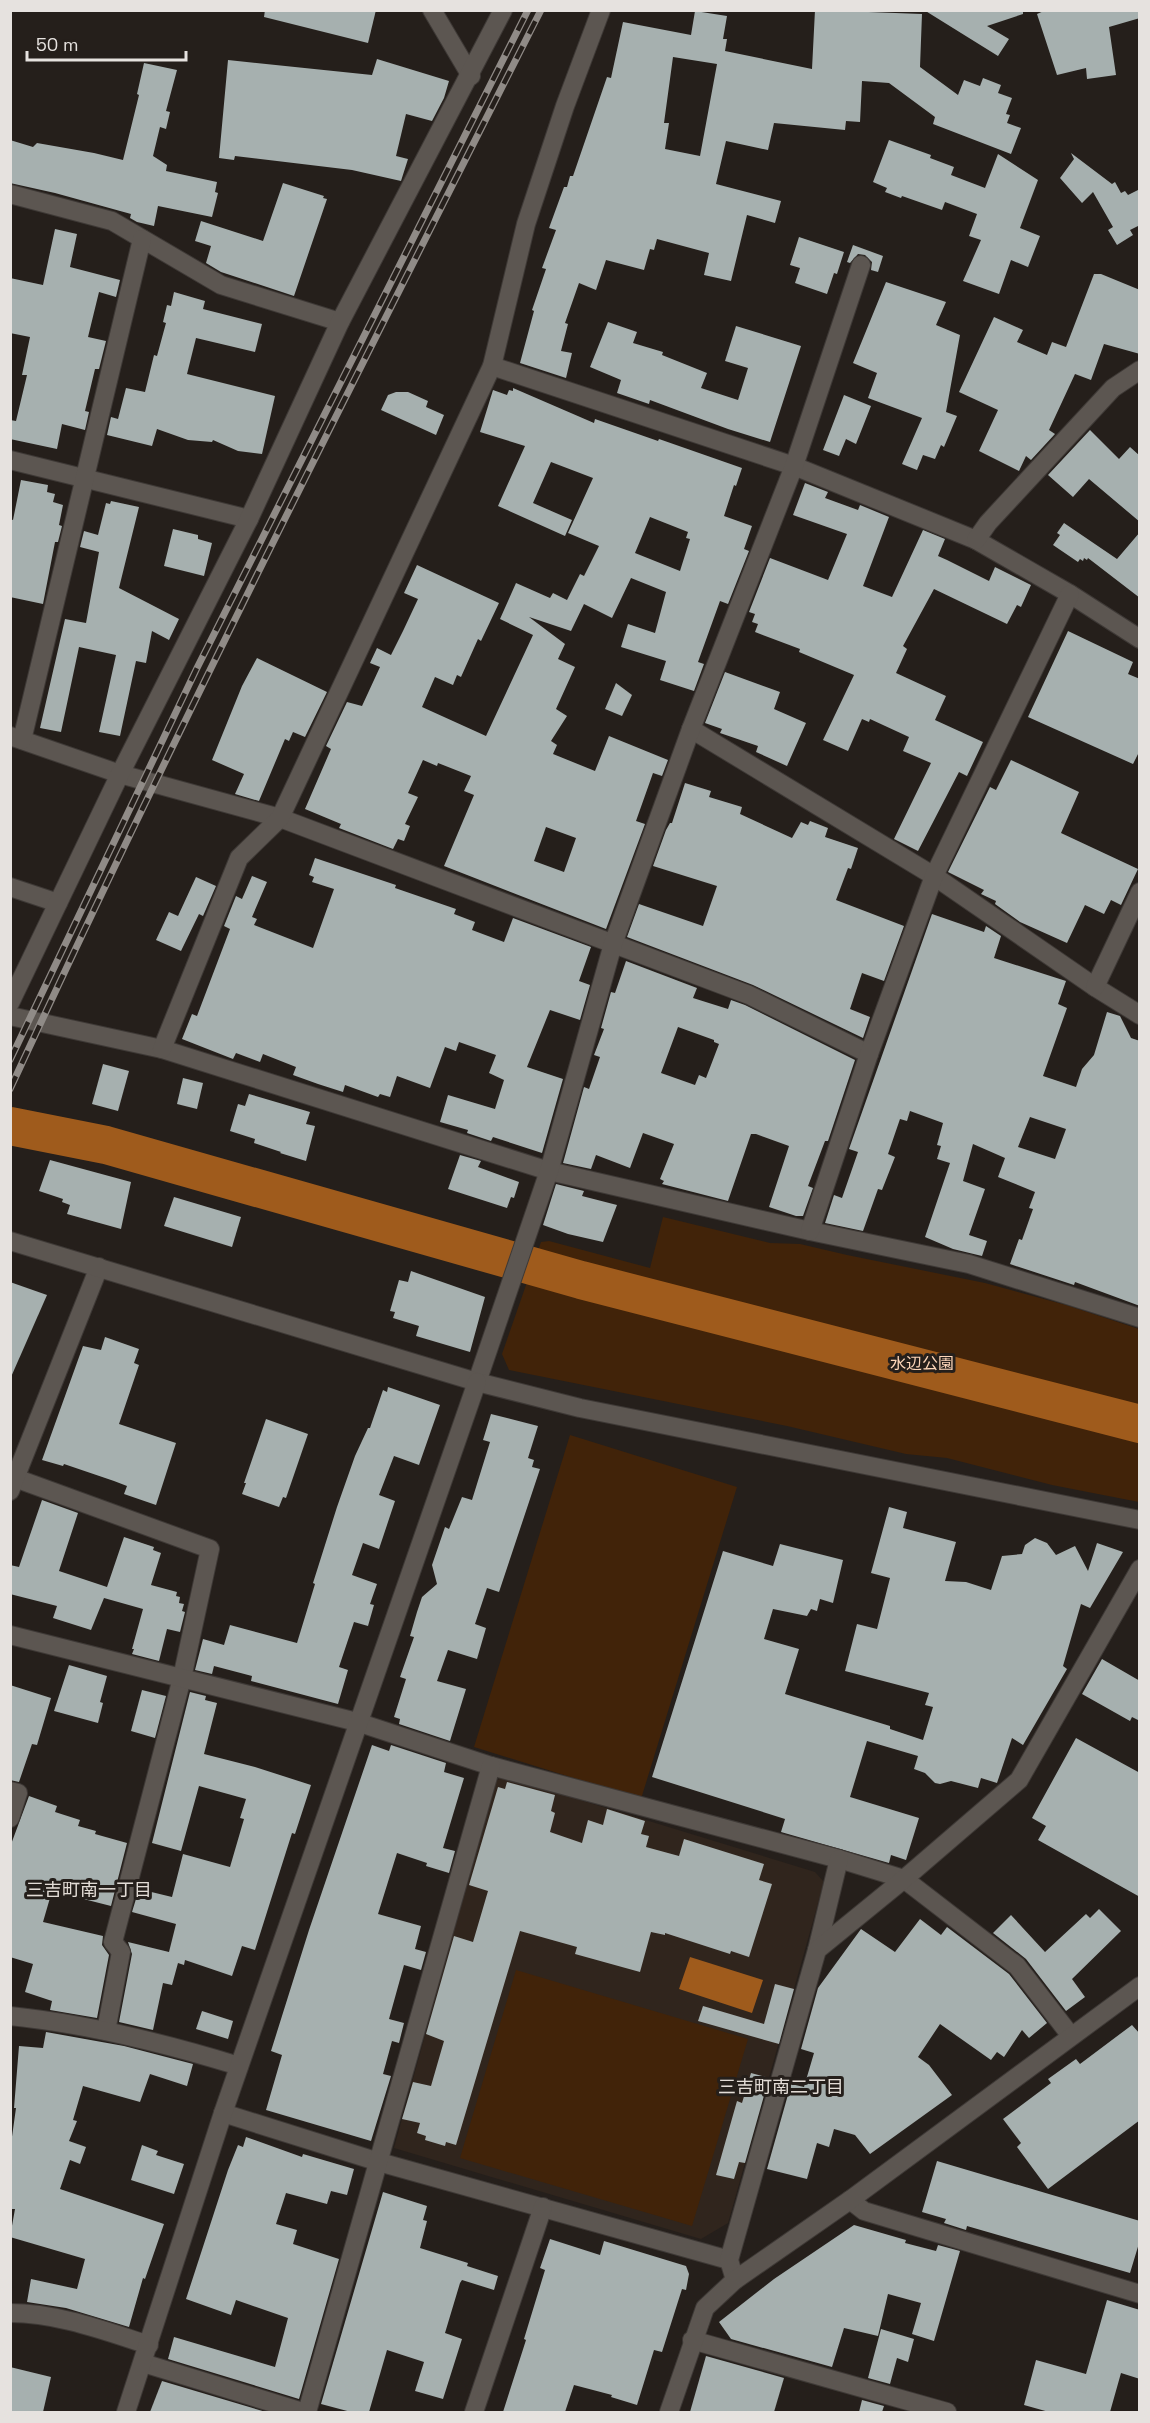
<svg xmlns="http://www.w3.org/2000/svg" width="1150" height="2423" viewBox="0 0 1150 2423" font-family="'Space Grotesk','Noto Sans JP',sans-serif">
	<rect width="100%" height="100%" fill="#251f1b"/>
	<path fill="#30251d" d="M505,1777L815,1872L824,1882L728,2223L701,2239L394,2148L495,1781Z"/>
	<g fill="#412309">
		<path d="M663,1217L770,1243L800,1244L847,1255L985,1283L1066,1305L1139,1329V1502L1052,1485L947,1458L906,1454L787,1426L509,1370L502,1354L541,1242L549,1241L650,1268Z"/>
		<path d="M570,1435L737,1487L641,1799L474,1747Z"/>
		<path d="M516,1970L748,2039L692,2226L460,2158Z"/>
	</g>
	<path fill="#9f5b1c" d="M690,1957L763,1980L752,2013L679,1989Z"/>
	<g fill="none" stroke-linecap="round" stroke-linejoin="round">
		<path stroke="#9f5b1c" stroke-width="38" d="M10,1126L106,1145L581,1280L1140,1424"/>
	</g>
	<g fill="#a6b0af" fill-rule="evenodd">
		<path d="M265,10H376L368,43L264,17Z"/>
		<path d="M815,10L922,14L920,67L958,95L964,80L980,86L983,78L1001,85L998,93L1012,98L1006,114L1010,115L1007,123L1021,128L1011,154L933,124L935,117L889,83L862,81L860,122L846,121L845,130L774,123L768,150L726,141L716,184L781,201L775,223L747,215L731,281L704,275L709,253L657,239L654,250L650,249L644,270L606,260L596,290L579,283L565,323L568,324L561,351L572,353L566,378L520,363L534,311L532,310L546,269L542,268L556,230L549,228L564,187H567L570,176H573L607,77L611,78L623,22L691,35L695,11L727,16L723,39H727L725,51L812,69ZM673,57L717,64L700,156L665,149L669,123H664Z"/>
		<path d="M924,10H1023V14L987,26L1009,39L998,56Z"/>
		<path d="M1046,10H1140V18L1109,27L1116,75L1087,79L1086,68L1057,75L1037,14Z"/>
		<path d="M377,59L449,81L444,98L432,121L406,114L396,156L408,159L401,181L352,170L235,156L234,160L219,158L228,60L372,75Z"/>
		<path d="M144,63L177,70L166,111L170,112L166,129L160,127L153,156L167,165L166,171L217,182L215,192L218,193L212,217L158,206L154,226L137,222L130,218L131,214L55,193L10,183V140L33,147L37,143L94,153L123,160L139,95L137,94Z"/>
		<path d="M889,140L931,155L930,158L954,167L951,175L985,188L998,154L1038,180L1020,228L1040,236L1028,267L1011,260L999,294L963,281L981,240L969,236L977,214L945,202L942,210L902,196L901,198L885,192L887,188L873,182Z"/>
		<path d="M1071,153L1112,184L1115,182L1121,193L1125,191L1128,195L1140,189V225L1130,230L1133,235L1117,245L1108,230L1113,227L1093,192L1082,203L1060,178L1074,159Z"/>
		<path d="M283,183L324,196L323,198L327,199L294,296L221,272L206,263L211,246L195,241L201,221L263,241Z"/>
		<path d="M55,229L77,234L70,267L120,280L116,297L99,292L88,337L106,341L99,369H95L85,411L89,412L85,430L62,424L57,449L10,439V420L16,421L27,375H22L30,337L10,333V278L43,285Z"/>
		<path d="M799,237L844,252L837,274L834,273L827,294L795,283L800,268L790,265Z"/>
		<path d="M853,245L883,256L878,272L871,270L872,262L865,255L858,254L850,263L847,262Z"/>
		<path d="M1094,274H1101L1140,290V354L1104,344L1091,380L1075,374L1049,430L1055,434L1031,460L1026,456L1019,471L979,451L998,410L959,392L994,317L1023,330L1017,342L1047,355L1052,342L1066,347Z"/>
		<path d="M886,282L946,302L936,325L960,335L946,412L957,416L944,447L941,445L935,459L923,455L917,470L902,464L922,418L868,398L877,373L853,363Z"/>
		<path d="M174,292L205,301L203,309L262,324L255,352L196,338L187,374L275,396L262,454L238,451L213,440L212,442L188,440L157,429L152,446L107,435L111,417L118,419L126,388L145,392L154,355L157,356L166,323L163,322L167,305L171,306Z"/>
		<path d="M608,322L637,332L633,343L663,352L662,355L707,373L701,388L738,400L748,368L725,361L736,326L801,346L770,442L728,429L650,400L649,404L617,393L621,380L590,367Z"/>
		<path d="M513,388L594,423L595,419L658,441L659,439L742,468L736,486L734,485L724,516L752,526L744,549L749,551L728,604L720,601L698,662L704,664L694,691L660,680L666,661L621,647L628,624L655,633L666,592L631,578L612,618L584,604L571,631L529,617L565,644L558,659L575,667L556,709L567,716L551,741L557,745L553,754L595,771L609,736L668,760L662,776L653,773L636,821L645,824L606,929L444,866L474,795L464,791L471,776L438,763L437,766L423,760L408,793L418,797L405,824L410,826L404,841L398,839L393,849L339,828L341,824L305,809L331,749L326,746L347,702L362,706L380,667L370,663L377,648L391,655L403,631L418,599L404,593L417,565L499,603L481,641L478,639L461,677L457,675L453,685L435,677L422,707L486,736L533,635L500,619L516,583L550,598L553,593L567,600L580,574L584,576L599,546L568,533L593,478L551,462L533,503L572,520L565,536L498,506L525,446L480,432L493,390L507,395L509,390L513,391ZM650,517L688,532L686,538L690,539L680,571L635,553ZM546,827L576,838L564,872L534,861Z"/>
		<path d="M396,392H408L428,401L426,407L444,415L436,435L381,410L388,395Z"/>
		<path d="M844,395L871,406L856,444L846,439L839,456L823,450Z"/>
		<path d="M1090,430L1119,459L1130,447L1140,456V522L1089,479L1073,497L1048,475Z"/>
		<path d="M21,480L48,485L47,492L55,494L53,502L63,505L59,525L62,526L58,542H55L43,604L10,597V519L13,520Z"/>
		<path d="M805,483L828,492L825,498L858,510L860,505L889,517L863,586L892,597L923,530L945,539L938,556L947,560L989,581L995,567L1031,585L1021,607L1017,605L1007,624L934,589L903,646L907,649L896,673L946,696L935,720L983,742L967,776L959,772L918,851L894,839L931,763L903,751L909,737L870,719L869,722L862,719L848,751L823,740L854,675L799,652L800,649L755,632L758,624L752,622L755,614L749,612L770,558L828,580L847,534L793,515Z"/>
		<path d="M111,501L139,507L119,588L179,619L169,640L152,631L146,663L136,661L120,736L99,732L116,655L79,647L61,732L40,728L65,619L86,623L99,552L80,547L84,531L98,535L106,503L110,504Z"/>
		<path d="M1064,523L1117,559L1140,532V598L1088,558L1087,560L1084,558L1083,561L1080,559L1078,562L1053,545L1060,535L1057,533Z"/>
		<path d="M173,529L198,535V539L212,543L204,576L164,566Z"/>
		<path d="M1068,631L1133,662L1128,674L1140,679V750L1133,764L1028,717Z"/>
		<path d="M257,658L327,692L305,737L293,732L289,741L285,739L259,801L235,794L244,774L212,760L242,686Z"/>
		<path d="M725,672L780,692L774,709L806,723L787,766L756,752L758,746L720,733L722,729L705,723Z"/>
		<path d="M616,683L632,695L622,716L605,709Z"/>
		<path d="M1011,760L1079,792L1061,833L1138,869L1121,905L1111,900L1104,914L1085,905L1067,943L1020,922L995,904L996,901L981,894L984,890L948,872L990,787L996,790Z"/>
		<path d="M685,783L711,791L709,797L742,807L740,814L792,838L801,822L808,825L810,821L828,828L825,837L858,848L851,869L848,868L836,900L904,926L884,981L862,973L850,1009L870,1017L863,1038L753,985L627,937L639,904L703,926L717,886L653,866L666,830L670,823H672Z"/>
		<path d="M315,858L396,885L395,888L456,909L454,914L475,922L472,930L504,942L513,918L591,947L579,981L590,985L580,1020L550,1010L527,1067L563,1079L542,1153L493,1137L491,1141L467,1133L468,1130L440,1122L448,1095L495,1109L504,1080L489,1073L496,1055L459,1042L456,1051L445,1047L430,1088L397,1076L390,1097L380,1094L378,1097L345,1085L343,1092L318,1084L293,1075L296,1067L263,1054L260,1062L236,1053L233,1059L182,1039L192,1014L197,1016L230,929L224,926L236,896L242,899L252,876L267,882L252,917L257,919L254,925L313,948L334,889L312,882L314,877L309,875Z"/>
		<path d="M196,877L216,886L203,916L199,914L181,951L156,940L169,912L178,916Z"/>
		<path d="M932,914L984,932L986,926L1001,936L994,958L1066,981L1058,1004L1067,1008L1043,1076L1076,1087L1082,1069L1094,1055L1107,1012L1120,1016L1131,1038L1140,1041V1306L1075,1282L1074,1285L1010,1264L1019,1239L1022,1240L1033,1209L1029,1208L1035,1192L998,1177L1005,1158L973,1144L963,1181L985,1189L969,1235L987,1241L982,1256L953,1249L925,1237L950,1163L937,1159L941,1146L937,1145L943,1123L910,1111L907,1121L900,1119L888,1154L895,1157L882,1190L878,1189L863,1231L825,1223L834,1195L842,1198L858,1152L849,1149ZM1030,1117L1066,1129L1055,1159L1018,1147Z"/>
		<path d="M626,961L697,988L693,998L728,1009L731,1000L745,1005L855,1060L828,1141H825L808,1186L813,1188L803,1216H796L769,1207L789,1146L756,1134H751L728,1201L662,1184L664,1181L660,1179L674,1144L643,1133L630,1168L596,1155L591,1169L563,1163L584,1087L589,1089L600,1057L594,1055L604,1029L601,1028L611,992L615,993ZM678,1027L714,1040V1042L719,1044L706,1078L699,1075L695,1085L661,1073Z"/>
		<path d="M103,1064L129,1071L118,1111L92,1104Z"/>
		<path d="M183,1078L203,1083L197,1109L177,1104Z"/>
		<path d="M249,1094L310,1112L306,1124L315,1126L306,1161L280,1153L281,1152L254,1143L255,1139L230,1131L238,1104L245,1106Z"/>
		<path d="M460,1155L481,1161L478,1167L519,1182L514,1198L511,1197L507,1208L448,1189Z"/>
		<path d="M50,1160L131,1182L121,1229L67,1214L70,1205L62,1202L63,1199L39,1191Z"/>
		<path d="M556,1184L584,1191L582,1196L617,1205L603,1242L568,1234L543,1225Z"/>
		<path d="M174,1197L241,1217L232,1247L164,1226Z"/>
		<path d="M411,1271L485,1297L470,1352L416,1336L419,1326L393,1318L395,1312L390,1311L399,1280L408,1282Z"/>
		<path d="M10,1282L47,1295L11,1377H10Z"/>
		<path d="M105,1337L139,1349L134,1363L139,1365L119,1424L176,1443L156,1505L124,1494L127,1486L114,1481L64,1464L63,1466L42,1460L83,1346L101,1350Z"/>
		<path d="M388,1387L440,1405L419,1465L394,1456L379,1495L395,1501L379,1549L363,1543L352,1575L377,1584L370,1604L374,1605L368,1626L354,1622L339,1667L348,1670L338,1704L251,1681L252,1676L214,1666L212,1674L195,1670L203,1639L224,1645L230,1625L297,1643L315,1584L313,1583L337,1507L355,1456L368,1428H370L383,1390L387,1392Z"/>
		<path d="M491,1414L538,1426L528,1458L534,1460L532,1467L540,1469L499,1592L487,1588L475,1624L486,1628L477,1659L448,1650L437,1681L466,1689L450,1741L399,1724L400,1719L394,1717L406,1679L400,1677L414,1637L410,1636L417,1612L422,1597L437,1584L432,1565L445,1527L449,1529L462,1497L472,1500L490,1442L483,1440Z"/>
		<path d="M266,1419L308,1434L286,1498L283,1497L279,1507L242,1494L246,1483H244Z"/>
		<path d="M42,1500L78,1513L59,1571L107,1587L124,1537L154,1547L153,1550L161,1553L151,1585L177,1592L176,1596L180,1597L179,1603L184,1604L182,1611L185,1612L180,1632L167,1629L159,1661L132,1654L134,1649H132L143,1609L104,1598L91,1630L53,1618L57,1606L10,1594V1565L19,1567Z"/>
		<path d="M889,1507L907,1512L903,1528L956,1542L945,1581L966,1582L991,1590L1002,1556L1022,1554L1025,1545L1035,1538L1047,1543L1056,1555L1075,1546L1088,1571L1097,1543L1123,1552L1090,1608L1081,1604L1063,1666L1067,1669L1023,1745L1012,1738L997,1783L981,1778L978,1788L951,1781L940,1784L935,1783L925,1773L914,1769L918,1756L867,1741L850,1797L919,1818L906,1860L891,1855L889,1863L781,1832L785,1819L652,1777L723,1551L773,1566L780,1544L843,1560L833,1603L820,1599L817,1611L811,1609L807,1616L773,1609L764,1639L799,1649L785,1694L890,1726V1729L923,1740L933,1707L925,1705L929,1693L845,1671L857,1624L877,1629L890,1578L871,1573Z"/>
		<path d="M1102,1659L1140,1681V1721L1132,1717L1130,1721L1082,1694Z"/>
		<path d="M69,1665L107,1676L100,1702L103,1703L98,1723L54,1711Z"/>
		<path d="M10,1685L51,1698L37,1745L32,1744L19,1782L10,1780Z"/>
		<path d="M142,1690L166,1696L155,1738L131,1731Z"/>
		<path d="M190,1692L206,1696L205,1700L217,1703L204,1754L255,1767L311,1785L295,1834L292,1833L255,1950L242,1946L232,1976L185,1960L184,1965L178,1963L172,1985L163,1983L153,2030L119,2022L132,1954L128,1942L169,1952L176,1924L132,1912L139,1889L172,1897L183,1854L230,1867L244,1819L240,1818L246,1799L199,1786L181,1851L152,1843Z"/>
		<path d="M1076,1738L1140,1773V1897L1038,1840L1046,1826L1032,1818Z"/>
		<path d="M372,1745L389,1751L391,1745L446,1763L444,1772L464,1778L443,1848L455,1851L449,1873L426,1866L427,1863L397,1853L378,1914L421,1926L415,1949L426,1952L421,1970L404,1965L389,2019L404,2023L399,2043L392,2041L383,2074L391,2076L371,2141L266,2110L282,2055L271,2051L309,1930Z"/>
		<path d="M507,1782L555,1795L551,1811L555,1813L550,1832L582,1843L588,1820L603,1825L607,1809L645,1821L641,1834L649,1836L646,1847L679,1856L684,1839L764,1864L759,1880L772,1884L749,1957L731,1951L730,1954L665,1933V1935L651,1932L640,1972L575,1954L577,1947L520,1931L456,2145L446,2142L445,2146L425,2140L426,2136L417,2133L420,2123L402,2119L413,2082L431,2086L444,2041L426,2034L454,1936L473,1942L488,1891L469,1885L498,1787L505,1789Z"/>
		<path d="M29,1796L57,1806L55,1812L80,1820L78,1826L96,1831L95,1834L127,1843L111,1906L52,1891L43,1922L103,1936L102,1945L109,1955L97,2018L50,2010L52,2001L25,1992L33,1964L10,1957V1847Z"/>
		<path d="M1099,1909L1121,1931L1072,1979L1085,1997L1066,2011L1026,1959L993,1933L1011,1915L1045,1952L1086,1914L1090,1918Z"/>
		<path d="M920,1919L941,1935L947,1927L1009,1974L1047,2023L1029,2038L1022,2030L1004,2057L997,2052L991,2060L940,2024L918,2057L929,2065L952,2095L870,2154L855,2135L834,2129L829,2147L817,2143L807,2179L767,2169L791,2084L804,2087L814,2053L801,2049L818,1988L861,1929L895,1952Z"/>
		<path d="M775,1984L794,1989L779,2044L698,2021L703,2006L764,2024Z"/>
		<path d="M202,2011L233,2021L228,2039L196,2029Z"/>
		<path d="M1132,2025L1140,2034V2120L1048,2189L1017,2147L1021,2143L1003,2119L1051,2083L1048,2079L1076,2059L1080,2064Z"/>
		<path d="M46,2032L124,2046L193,2064L187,2086L150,2074L140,2102L83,2086L73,2120L77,2121L69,2141L86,2147L80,2164L70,2160L60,2189L164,2224L145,2279L143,2278L129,2327L66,2308L27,2302L31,2279L77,2289L85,2259L10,2237L15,2209H10V2151L16,2108H14L19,2046L43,2048Z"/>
		<path d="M751,2073L769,2078L745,2163L739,2162L734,2179L716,2175L737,2101L742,2103Z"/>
		<path d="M246,2137L302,2157L303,2154L354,2169L347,2195L331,2191L327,2204L286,2193L276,2224L297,2230L293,2244L339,2259L299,2399L168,2359L174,2337L275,2367L288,2318L236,2300L231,2315L186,2299L228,2170L238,2145L243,2147Z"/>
		<path d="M142,2145L158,2151L156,2155L184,2164L174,2194L131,2180Z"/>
		<path d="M937,2161L1140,2221V2240L1130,2273L967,2226L966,2230L944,2223L946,2219L922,2212Z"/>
		<path d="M383,2192L427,2206L423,2220L427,2221L420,2248L468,2263L467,2266L498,2276L494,2290L462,2280L460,2283L445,2333L462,2339L443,2399L415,2391L424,2362L387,2350L369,2412H351L321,2404Z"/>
		<path d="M854,2225L906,2240L905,2243L936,2251L938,2245L960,2251L934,2341L912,2334L921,2303L888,2294L878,2336L844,2328L832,2367L731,2339L719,2322L774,2279Z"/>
		<path d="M550,2239L600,2255L604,2241L686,2266L689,2274L686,2290L682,2289L662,2352L654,2350L637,2405L611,2397L612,2395L574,2385L565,2412H503L526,2340L524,2339L545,2270L540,2268Z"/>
		<path d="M1107,2300L1140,2310V2379L1121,2373L1110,2412H1049L1024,2405L1036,2360L1086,2374Z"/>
		<path d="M881,2329L914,2339L908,2362L897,2358L890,2384L868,2378Z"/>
		<path d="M706,2356L784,2378L774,2412H690Z"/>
		<path d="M10,2367L51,2377L43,2412H10Z"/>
		<path d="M162,2381L266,2412H150Z"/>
		<path d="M862,2400L884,2406L882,2412H859Z"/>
	</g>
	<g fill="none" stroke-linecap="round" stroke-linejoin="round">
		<g stroke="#3e3936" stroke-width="20">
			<g id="minor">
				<path d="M432,10L471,76"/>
				<path d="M10,194L112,221L221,285L340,322"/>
				<path d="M492,366L794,466L976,540L1070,594L1140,639"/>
				<path d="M10,460L249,519"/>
				<path d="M976,540L988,523L1113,388L1140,370"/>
				<path d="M691,729L934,876L1095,987L1140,1015"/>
				<path d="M10,736L120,774L280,818L749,995L869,1054"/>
				<path d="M22,740L142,239"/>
				<path d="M10,887L58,903"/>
				<path d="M1095,987L1140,892"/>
				<path d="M10,1016L162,1049L549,1171L810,1231L969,1264L1140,1318"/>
				<path d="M162,1049L239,858L280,818L492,366L526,224L565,106L601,10"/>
				<path d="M810,1231L869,1054L934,876L1070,594"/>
				<path d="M477,1382L549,1171L613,944L691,729L794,466L861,265"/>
				<path d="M15,1478L210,1549L182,1678L113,1942L121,1952L106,2031"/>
				<path d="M10,1491L99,1267"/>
				<path d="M10,1635L357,1722L491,1766L839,1859L904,1879L1017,1966L1071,2036"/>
				<path d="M10,1791L18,1793L10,1818"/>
				<path d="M817,1950L839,1859"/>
				<path d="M10,2016C89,2024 164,2043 239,2066"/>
				<path d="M223,2113L379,2162L729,2260"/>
				<path d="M850,2200L864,2211L1140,2294"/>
				<path d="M735,2280L729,2260L817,1950L904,1879L1019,1780L1140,1569"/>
				<path d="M10,2313C58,2313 105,2331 149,2345"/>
				<path d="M692,2340L947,2412"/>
				<path d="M143,2363L303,2412"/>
				<path d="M307,2412L491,1766"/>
				<path d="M474,2412L543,2207"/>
			</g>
		</g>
		<g stroke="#3e3936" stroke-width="20">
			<g id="tertiary">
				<path d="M10,1003L120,774L249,519L340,322L503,10"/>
				<path d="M10,1241L477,1382L580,1408L1140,1520"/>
				<path d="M126,2412L223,2113L477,1382"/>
				<path d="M669,2412L705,2308L735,2280L850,2200L1140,1986"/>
			</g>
		</g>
		<use href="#minor" stroke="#5c5651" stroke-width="18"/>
		<use href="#tertiary" stroke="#5c5651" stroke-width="18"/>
		<g stroke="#908b87" stroke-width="7">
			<g id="rail">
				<path d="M10,1060L197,668L528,10"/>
				<path d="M10,1089C178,725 360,368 541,10"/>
			</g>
		</g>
		<use href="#rail" stroke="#251f1b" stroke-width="4.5" stroke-dasharray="14" stroke-linecap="butt"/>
	</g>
	<g text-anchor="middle" stroke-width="6" stroke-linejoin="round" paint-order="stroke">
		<g font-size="16" fill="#fdd6b9" stroke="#251f1b">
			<text x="922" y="1369">水辺公園</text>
		</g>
		<g font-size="18" fill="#e3dcd6" stroke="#251f1b">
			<text x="89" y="1896">三吉町南一丁目</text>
			<text x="781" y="2093">三吉町南二丁目</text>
		</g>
	</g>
	<rect width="1150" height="2423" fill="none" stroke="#e6e2df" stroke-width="24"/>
	<path d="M27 51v9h159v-9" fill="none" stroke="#e6e2df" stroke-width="3"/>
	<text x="36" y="51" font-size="18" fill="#e6e2df" stroke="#251f1b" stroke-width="4.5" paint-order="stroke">50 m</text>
</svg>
